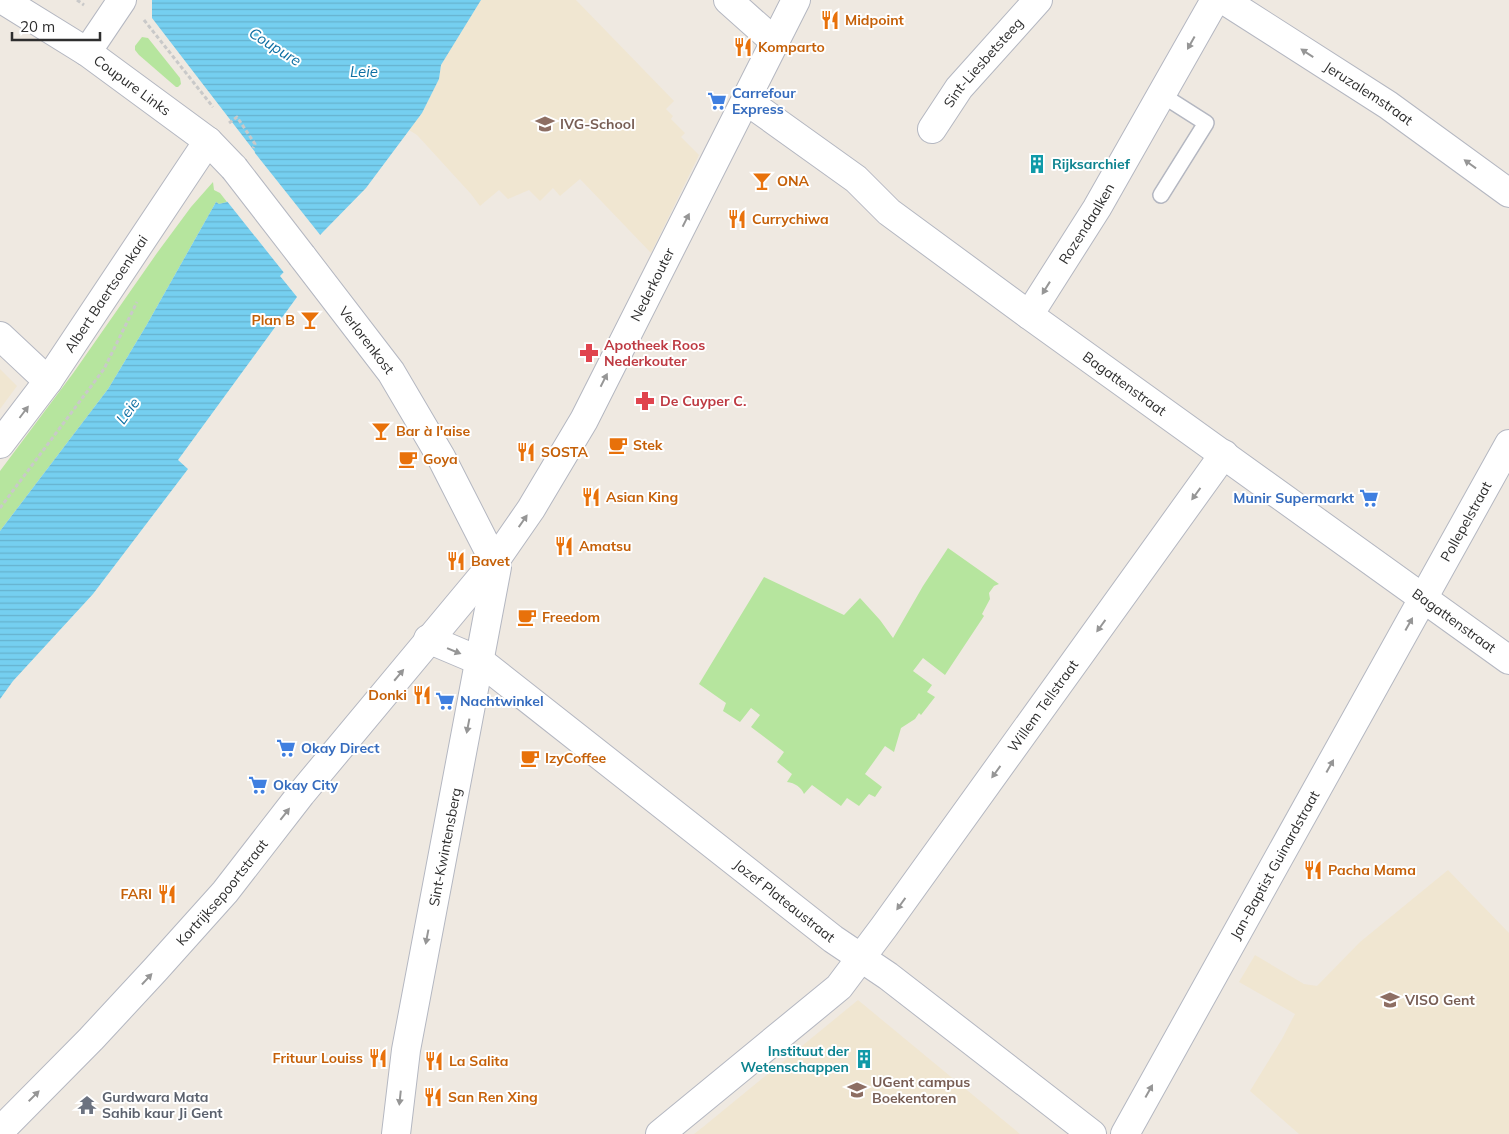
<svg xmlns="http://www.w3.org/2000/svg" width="1509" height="1134" viewBox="0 0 1509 1134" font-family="Mulish,sans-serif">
	<defs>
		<pattern id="water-rules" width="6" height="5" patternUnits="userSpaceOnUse" patternTransform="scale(1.25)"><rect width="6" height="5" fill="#75cff0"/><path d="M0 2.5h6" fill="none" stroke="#66b2ce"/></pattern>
	</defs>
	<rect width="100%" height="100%" fill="#efe9e1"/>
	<g fill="#f0e6d1">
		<path d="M481,0H576L674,101L666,109L673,116L671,119L685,133L681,137L699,155L651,253L580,179L560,196L553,188L540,201L529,190L508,199L499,190L480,206L471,194L417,135L409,130L422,113L439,79L441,65Z"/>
		<path d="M0,369L17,386L0,409Z"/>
		<path d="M1448,870L1509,933V1134H1299L1250,1091L1282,1039L1295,1014L1239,982L1255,955L1304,984L1317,986L1360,942Z"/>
		<path d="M858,1000L1020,1134H694L703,1127Z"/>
	</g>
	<g fill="#b6e59e">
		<path d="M142,37L148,38L180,78L181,84L178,87H176L139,55L135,50V46Z"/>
		<path d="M213,182L214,190L220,193L227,202L219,204L216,202L146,326L108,389L0,531V471L74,372L157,253L191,207Z"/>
		<path d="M948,548L999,584L994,586L989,593L990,599L982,614L984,616L945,675L923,658L913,671L932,685L927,692L935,697L921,715L919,713L915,719L901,728L894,752L885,746L865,774L882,787L875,797L869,794L859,806L847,798L841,806L812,785L804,794C801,787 795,783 787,782L792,774L777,762L784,752L751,727L760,715L751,708L740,722L723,711L726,703L699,684L764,577L844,615L860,598L880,620L893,638L923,586Z"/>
	</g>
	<path fill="url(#water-rules)" d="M152,0H481L441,65L439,79L422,113L366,188L280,276L297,297L178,460L188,469L93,594L13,681L0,699V531L108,389L146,326L216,202L219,204L227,202L255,152L152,18Z"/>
	<path fill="#efe9e1" d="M247,143L321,236L285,274L226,200L252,152L246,145Z"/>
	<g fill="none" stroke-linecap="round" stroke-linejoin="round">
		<g stroke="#b4b7c1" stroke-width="18">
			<path id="lane" d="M1161,195L1206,123L1162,95"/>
		</g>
		<g stroke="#b4b7c1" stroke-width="30">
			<g id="street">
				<path id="s1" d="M3,0L87,52L208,141L234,168"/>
				<path d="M728,0L775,42"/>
				<path id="s2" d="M1224,0L1388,105L1509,193"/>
				<path d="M87,52L122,0"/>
				<path id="s3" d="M746,103L754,106L856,179L889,212L1029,315L1509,660"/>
				<path id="s4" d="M932,129L959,88L1038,0"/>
				<path id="s5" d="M302,256L391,372L441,457L497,567L406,1050L396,1134"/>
				<path id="s6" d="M1029,315L1097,208L1215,0"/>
				<path d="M0,336L48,381"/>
				<path id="s7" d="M0,444L48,381L208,141"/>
				<path id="s8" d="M428,639L480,661L833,939L888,976L1092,1134"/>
				<path id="s9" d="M660,1134L839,987L884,927L1224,454"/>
				<path id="s10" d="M1125,1134L1509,444"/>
			</g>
		</g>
		<g stroke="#b4b7c1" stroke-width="30">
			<g id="secondary">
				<path id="s11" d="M0,1131L91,1039L155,970L225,892L301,794L495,561L531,509L584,420L796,0"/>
			</g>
		</g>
		<g stroke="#c9c9c9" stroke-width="3" stroke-dasharray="4 2.5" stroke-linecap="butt">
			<path d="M77,0L84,5"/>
			<path d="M144,20L213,107"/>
			<path d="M229,123L237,117L255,144L253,148"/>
			<path d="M0,508L104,369L137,302"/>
		</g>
		<use href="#lane" stroke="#fff" stroke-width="15"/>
		<use href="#street" stroke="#fff" stroke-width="28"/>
		<use href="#secondary" stroke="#fff" stroke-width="28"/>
		<g stroke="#b4b7c1" stroke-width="30" stroke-linecap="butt">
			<path id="street-bridge" d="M234,168L302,256"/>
		</g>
		<use href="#street-bridge" stroke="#fff" stroke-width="28"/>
	</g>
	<defs><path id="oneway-solid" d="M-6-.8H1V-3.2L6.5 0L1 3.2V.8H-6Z" transform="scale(1.25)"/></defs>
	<g fill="#969696">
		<use href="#oneway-solid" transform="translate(1191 43) rotate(119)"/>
		<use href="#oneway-solid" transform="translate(1307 53) rotate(-147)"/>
		<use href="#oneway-solid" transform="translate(1470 164) rotate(-144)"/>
		<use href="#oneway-solid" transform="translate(686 220) rotate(-63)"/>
		<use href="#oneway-solid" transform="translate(1046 288) rotate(122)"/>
		<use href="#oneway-solid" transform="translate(604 380) rotate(-63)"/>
		<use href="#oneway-solid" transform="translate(24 412) rotate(-53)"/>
		<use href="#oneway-solid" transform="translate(1196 494) rotate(126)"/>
		<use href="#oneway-solid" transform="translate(523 521) rotate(-55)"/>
		<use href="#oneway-solid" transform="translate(1409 624) rotate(-61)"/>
		<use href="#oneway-solid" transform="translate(1101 626) rotate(126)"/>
		<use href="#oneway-solid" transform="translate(454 651) rotate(22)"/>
		<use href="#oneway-solid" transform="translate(399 675) rotate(-50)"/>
		<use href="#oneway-solid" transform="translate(468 726) rotate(101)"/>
		<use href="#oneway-solid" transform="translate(1330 766) rotate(-61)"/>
		<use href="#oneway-solid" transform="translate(996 772) rotate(126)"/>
		<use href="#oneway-solid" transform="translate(285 814) rotate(-52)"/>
		<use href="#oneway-solid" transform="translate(901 904) rotate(126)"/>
		<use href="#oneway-solid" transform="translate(427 937) rotate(101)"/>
		<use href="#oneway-solid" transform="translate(147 979) rotate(-47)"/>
		<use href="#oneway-solid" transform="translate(1149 1091) rotate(-61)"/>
		<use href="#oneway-solid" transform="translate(34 1096) rotate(-45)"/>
		<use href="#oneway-solid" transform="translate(400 1098) rotate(96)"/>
	</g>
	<defs>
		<g id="restaurant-bare" transform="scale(1.5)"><path d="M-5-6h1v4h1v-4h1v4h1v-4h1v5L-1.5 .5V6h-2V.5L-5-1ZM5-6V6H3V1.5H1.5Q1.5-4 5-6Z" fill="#e8710a" stroke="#fff" stroke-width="2.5" paint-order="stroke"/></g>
		<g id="supermarket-bare" transform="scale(1.5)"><path d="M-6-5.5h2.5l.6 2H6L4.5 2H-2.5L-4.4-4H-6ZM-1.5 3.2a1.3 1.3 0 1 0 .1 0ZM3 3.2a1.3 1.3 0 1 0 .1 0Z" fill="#3f7fe0" stroke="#fff" stroke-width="2.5" paint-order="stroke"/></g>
		<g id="school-bare" transform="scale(1.5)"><path d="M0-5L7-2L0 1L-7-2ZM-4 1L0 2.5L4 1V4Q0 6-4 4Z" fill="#8d6e63" stroke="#fff" stroke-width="2.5" paint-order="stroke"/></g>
		<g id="building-bare" transform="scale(1.5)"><path d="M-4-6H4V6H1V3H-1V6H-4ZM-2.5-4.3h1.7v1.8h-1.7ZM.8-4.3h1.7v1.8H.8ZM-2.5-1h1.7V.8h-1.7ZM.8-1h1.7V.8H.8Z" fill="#0f9aa8" stroke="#fff" stroke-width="2.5" paint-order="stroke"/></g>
		<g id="bar-bare" transform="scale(1.5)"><path d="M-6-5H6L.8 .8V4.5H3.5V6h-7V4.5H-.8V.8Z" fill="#e8710a" stroke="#fff" stroke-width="2.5" paint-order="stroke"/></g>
		<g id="pharmacy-bare" transform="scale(1.5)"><path d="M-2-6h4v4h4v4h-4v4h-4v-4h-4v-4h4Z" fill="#e0444e" stroke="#fff" stroke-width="2.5" paint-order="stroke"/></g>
		<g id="cafe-bare" transform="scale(1.5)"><path d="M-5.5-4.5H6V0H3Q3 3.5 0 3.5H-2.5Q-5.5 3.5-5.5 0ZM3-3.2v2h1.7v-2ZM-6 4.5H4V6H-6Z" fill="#e8710a" stroke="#fff" stroke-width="2.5" paint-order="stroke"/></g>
		<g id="university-bare" transform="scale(1.5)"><path d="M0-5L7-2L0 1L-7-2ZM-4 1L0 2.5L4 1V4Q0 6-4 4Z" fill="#8d6e63" stroke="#fff" stroke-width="2.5" paint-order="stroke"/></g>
		<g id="temple-bare" transform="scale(1.5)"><path d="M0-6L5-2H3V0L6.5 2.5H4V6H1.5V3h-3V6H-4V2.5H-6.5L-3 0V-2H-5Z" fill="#6b7280" stroke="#fff" stroke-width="2.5" paint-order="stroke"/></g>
	</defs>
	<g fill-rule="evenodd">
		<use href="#restaurant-bare" x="830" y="20"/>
		<use href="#restaurant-bare" x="743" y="47"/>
		<use href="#supermarket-bare" x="717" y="101"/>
		<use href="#school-bare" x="545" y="124"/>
		<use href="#building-bare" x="1037" y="164"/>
		<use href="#bar-bare" x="762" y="181"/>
		<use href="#restaurant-bare" x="737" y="219"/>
		<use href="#bar-bare" x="310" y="320"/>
		<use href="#pharmacy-bare" x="589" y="353"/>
		<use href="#pharmacy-bare" x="645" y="401"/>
		<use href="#bar-bare" x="381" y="431"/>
		<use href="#cafe-bare" x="618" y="445"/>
		<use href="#restaurant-bare" x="526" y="452"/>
		<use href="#cafe-bare" x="408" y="459"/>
		<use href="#restaurant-bare" x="591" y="497"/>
		<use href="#supermarket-bare" x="1369" y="498"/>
		<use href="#restaurant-bare" x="564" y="546"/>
		<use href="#restaurant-bare" x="456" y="561"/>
		<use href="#cafe-bare" x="527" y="617"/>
		<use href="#restaurant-bare" x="422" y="695"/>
		<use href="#supermarket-bare" x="445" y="701"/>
		<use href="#supermarket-bare" x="286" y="748"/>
		<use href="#cafe-bare" x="530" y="758"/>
		<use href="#supermarket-bare" x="258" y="785"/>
		<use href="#restaurant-bare" x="1313" y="870"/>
		<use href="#restaurant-bare" x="167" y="894"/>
		<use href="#school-bare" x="1390" y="1000"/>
		<use href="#restaurant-bare" x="378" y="1058"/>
		<use href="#building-bare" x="864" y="1059"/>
		<use href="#restaurant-bare" x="434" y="1061"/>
		<use href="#university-bare" x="857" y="1090"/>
		<use href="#restaurant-bare" x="433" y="1097"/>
		<use href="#temple-bare" x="87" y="1105"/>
	</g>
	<g text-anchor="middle" stroke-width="4" stroke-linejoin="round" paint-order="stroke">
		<g font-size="14" font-weight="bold" fill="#c56008" stroke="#fff" text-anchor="start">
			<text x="845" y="25">Midpoint</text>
			<text x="758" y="52">Komparto</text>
			<text x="777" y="186">ONA</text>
			<text x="752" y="224">Currychiwa</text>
			<text x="295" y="325" text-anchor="end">Plan B</text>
			<text x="396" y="436">Bar à l'aise</text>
			<text x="633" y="450">Stek</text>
			<text x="541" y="457">SOSTA</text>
			<text x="423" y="464">Goya</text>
			<text x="606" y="502">Asian King</text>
			<text x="579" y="551">Amatsu</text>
			<text x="471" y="566">Bavet</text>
			<text x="542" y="622">Freedom</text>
			<text x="407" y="700" text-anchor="end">Donki</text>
			<text x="545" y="763">IzyCoffee</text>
			<text x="1328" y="875">Pacha Mama</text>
			<text x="152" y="899" text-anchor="end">FARI</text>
			<text x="363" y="1063" text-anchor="end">Frituur Louiss</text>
			<text x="449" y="1066">La Salita</text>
			<text x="448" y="1102">San Ren Xing</text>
		</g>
		<g font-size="14" fill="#2e2e2e" stroke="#fff">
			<text dy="5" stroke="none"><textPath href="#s4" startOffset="84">Sint-Liesbetsteeg</textPath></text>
			<text dy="5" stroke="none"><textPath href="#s1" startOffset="155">Coupure Links</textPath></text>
			<text dy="5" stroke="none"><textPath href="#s2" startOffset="172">Jeruzalemstraat</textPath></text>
			<text dy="5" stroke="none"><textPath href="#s6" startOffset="108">Rozendaalken</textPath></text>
			<text dy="5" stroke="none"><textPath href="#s11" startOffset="1074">Nederkouter</textPath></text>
			<text dy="5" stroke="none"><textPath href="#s7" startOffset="184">Albert Baertsoenkaai</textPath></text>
			<text dy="5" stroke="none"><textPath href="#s5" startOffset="106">Verlorenkost</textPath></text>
			<text dy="5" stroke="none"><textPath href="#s3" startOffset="472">Bagattenstraat</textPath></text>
			<text dy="5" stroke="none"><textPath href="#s10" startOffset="701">Pollepelstraat</textPath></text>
			<text dy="5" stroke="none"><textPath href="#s3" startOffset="878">Bagattenstraat</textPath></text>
			<text dy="5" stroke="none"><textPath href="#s9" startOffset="579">Willem Tellstraat</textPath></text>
			<text transform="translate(445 847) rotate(-79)" y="5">Sint-Kwintensberg</text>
			<text dy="5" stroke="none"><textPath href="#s10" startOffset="308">Jan-Baptist Guinardstraat</textPath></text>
			<text dy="5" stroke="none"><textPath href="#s11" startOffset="326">Kortrijksepoortstraat</textPath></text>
			<text dy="5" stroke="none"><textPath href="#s8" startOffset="444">Jozef Plateaustraat</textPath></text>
		</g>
		<g font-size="14" font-weight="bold" fill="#366cbe" stroke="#fff" text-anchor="start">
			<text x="732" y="98">Carrefour<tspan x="732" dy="16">Express</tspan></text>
			<text x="1354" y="503" text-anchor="end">Munir Supermarkt</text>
			<text x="460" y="706">Nachtwinkel</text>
			<text x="301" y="753">Okay Direct</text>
			<text x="273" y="790">Okay City</text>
		</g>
		<g font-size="14" font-weight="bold" fill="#785e54" stroke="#fff" text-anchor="start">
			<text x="560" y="129">IVG-School</text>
			<text x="1405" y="1005">VISO Gent</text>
			<text x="872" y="1087">UGent campus<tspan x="872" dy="16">Boekentoren</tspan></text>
		</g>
		<g font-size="14" font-weight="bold" fill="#0d838f" stroke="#fff" text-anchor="start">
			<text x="1052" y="169">Rijksarchief</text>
			<text x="849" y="1056" text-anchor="end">Instituut der<tspan x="849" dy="16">Wetenschappen</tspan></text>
		</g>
		<g font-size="14" font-weight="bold" fill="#be3a42" stroke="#fff" text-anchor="start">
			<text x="604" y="350">Apotheek Roos<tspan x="604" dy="16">Nederkouter</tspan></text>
			<text x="660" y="406">De Cuyper C.</text>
		</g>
		<g font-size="14" font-weight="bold" fill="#5b616d" stroke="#fff" text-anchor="start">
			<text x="102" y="1102">Gurdwara Mata<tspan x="102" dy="16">Sahib kaur Ji Gent</tspan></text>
		</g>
		<g font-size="15" font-style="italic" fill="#0d6fa3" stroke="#fff">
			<text transform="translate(275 47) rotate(32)" y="5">Coupure</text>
			<text x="364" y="77">Leie</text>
			<text transform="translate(128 411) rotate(-54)" y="5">Leie</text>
		</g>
	</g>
	<path d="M12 32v8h88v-8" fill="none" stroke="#2e2e2e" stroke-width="2.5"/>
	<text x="20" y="32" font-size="15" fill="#2e2e2e" stroke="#ffffff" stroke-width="4" paint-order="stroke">20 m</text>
</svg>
